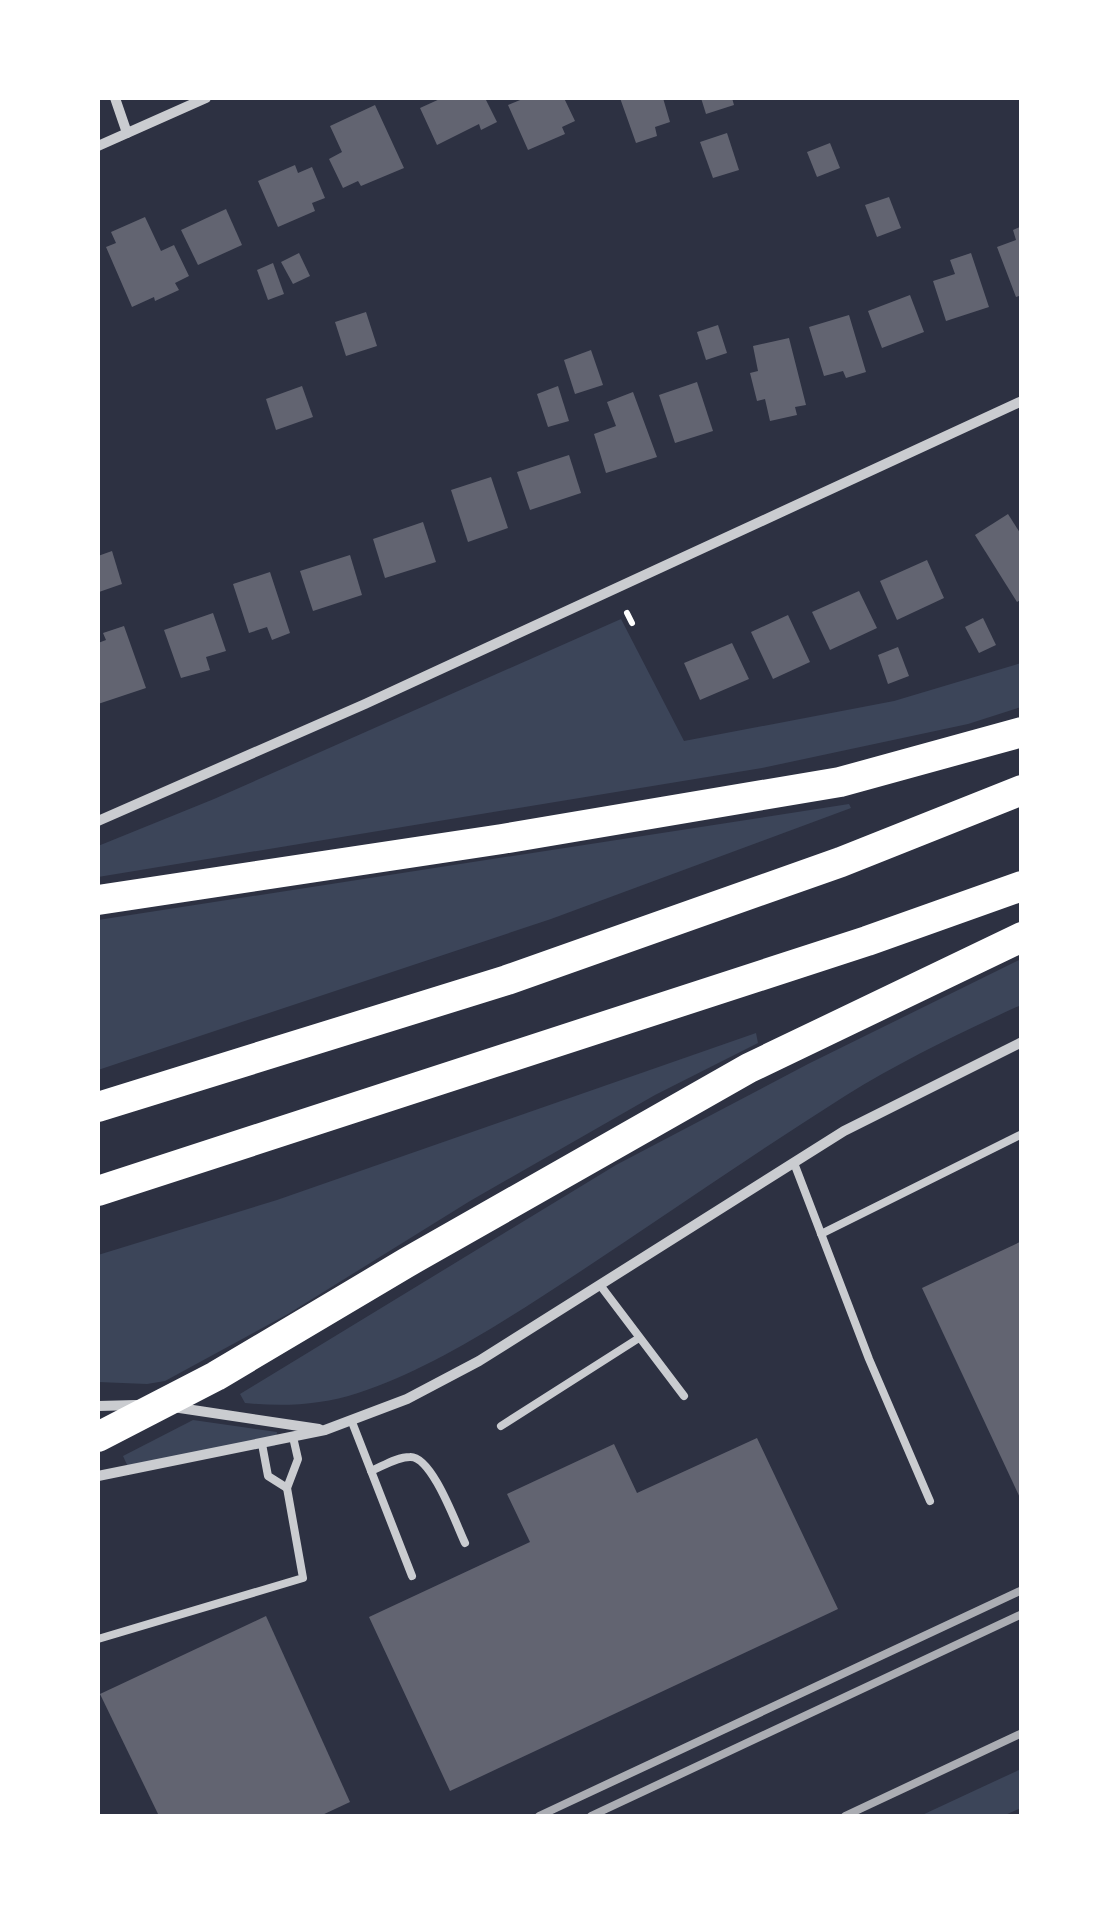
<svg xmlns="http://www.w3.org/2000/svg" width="1119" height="1914" viewBox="0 0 1119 1914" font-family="'Source Sans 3',sans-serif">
	<rect width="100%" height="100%" fill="#2d3142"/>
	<g fill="#3c4559">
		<path d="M621,619L684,741L894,701L1021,663V707L968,724L762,768L98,877V846L214,799Z"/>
		<path d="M849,804L851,808L551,919L98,1070V920Z"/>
		<path d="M1021,959V1005C962,1032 901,1061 845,1096C755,1153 667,1214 578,1273C512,1316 433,1369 358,1393C321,1405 284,1407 245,1403L240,1394L616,1165L808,1064Z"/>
		<path d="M756,1033L758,1043L655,1095L470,1201L288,1314L165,1381L147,1384L98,1382V1255L277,1200Z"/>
		<path d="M193,1420L277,1432L275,1446L128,1467L123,1456Z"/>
		<path d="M1021,1769V1808L1003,1816H920Z"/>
	</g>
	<g fill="#626471">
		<path d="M442,98H468L469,99L485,98L497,122L481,130L479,124L437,145L420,108Z"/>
		<path d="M525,98H564L575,121L562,127L565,134L528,150L508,105Z"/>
		<path d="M620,98H663L670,122L655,127L657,136L636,143Z"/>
		<path d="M701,98H732L734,105L706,114Z"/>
		<path d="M375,105L404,168L361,186L358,181L343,188L329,159L342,152L330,126Z"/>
		<path d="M727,133L739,170L713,178L700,142Z"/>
		<path d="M830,143L840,168L817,177L807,152Z"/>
		<path d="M295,165L298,173L312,167L325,198L312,203L315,211L278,227L258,181Z"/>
		<path d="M889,197L901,228L877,237L865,205Z"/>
		<path d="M226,209L242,245L198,265L181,230Z"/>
		<path d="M145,217L161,251L174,245L189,276L175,283L179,290L155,301L154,297L132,307L106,247L116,243L111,232Z"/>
		<path d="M1022,226V295L1016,297L997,247L1016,240L1013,230Z"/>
		<path d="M299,253L310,276L293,284L281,262Z"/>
		<path d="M971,253L989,307L946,321L933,281L955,274L950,260Z"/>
		<path d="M273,263L284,294L268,300L257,270Z"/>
		<path d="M910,295L924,332L882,348L868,311Z"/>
		<path d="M366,312L377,346L346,356L335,322Z"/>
		<path d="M849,315L866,372L846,378L843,371L824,376L809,327Z"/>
		<path d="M718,325L727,353L706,360L697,332Z"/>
		<path d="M789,338L806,405L795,407L797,415L770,421L765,399L757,401L750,373L758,371L753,346Z"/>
		<path d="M591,350L603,385L575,394L564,360Z"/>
		<path d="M697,382L713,431L675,443L659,395Z"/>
		<path d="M302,386L313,417L276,430L266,399Z"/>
		<path d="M558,386L569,421L548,427L537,394Z"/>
		<path d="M633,392L657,457L606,473L594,434L616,426L607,402Z"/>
		<path d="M569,455L581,493L530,510L517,472Z"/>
		<path d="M491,477L508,528L468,542L451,490Z"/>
		<path d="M1008,514L1022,536V599L1017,602L975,535Z"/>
		<path d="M423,522L436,562L385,578L373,539Z"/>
		<path d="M112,551L122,584L99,592L98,556Z"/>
		<path d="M350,555L362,595L313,611L300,571Z"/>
		<path d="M927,560L944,598L897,620L880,581Z"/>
		<path d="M270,572L290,633L272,640L267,627L249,633L233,584Z"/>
		<path d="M859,591L877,628L830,650L812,612Z"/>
		<path d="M213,613L226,651L206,657L210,670L181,678L164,630Z"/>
		<path d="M788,615L810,662L773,679L751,632Z"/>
		<path d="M983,618L996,645L979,653L965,627Z"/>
		<path d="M124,626L146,688L98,704V643L106,640L103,633Z"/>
		<path d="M732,643L749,679L700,700L684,663Z"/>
		<path d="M898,647L909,676L888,684L878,655Z"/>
		<path d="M1022,1241V1502L922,1288Z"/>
		<path d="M757,1438L838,1609L450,1791L369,1617L530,1542L507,1494L614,1444L637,1493Z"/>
		<path d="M266,1616L350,1802L320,1816H159L100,1694Z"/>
	</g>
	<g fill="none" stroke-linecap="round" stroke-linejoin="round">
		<path stroke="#fff" stroke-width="6" d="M627,613L632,623"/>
		<g stroke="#caccd0" stroke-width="8">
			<path d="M794,1163L869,1359L930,1501"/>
			<path d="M821,1234L1022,1134"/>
			<path d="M600,1285L684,1396"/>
			<path d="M352,1422L412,1576"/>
			<path d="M501,1426L639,1338"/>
			<path d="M262,1444L268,1476L287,1488L298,1459L293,1437"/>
			<path d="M371,1471C383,1466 397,1457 410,1457C432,1456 456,1524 465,1543"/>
			<path d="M98,1639L303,1578L287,1488"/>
		</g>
		<g stroke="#caccd0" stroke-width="10">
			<path d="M115,98L127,133"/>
			<path d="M98,146L206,98"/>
			<path d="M98,821L365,704L1022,401"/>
			<path d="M98,1406L136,1405"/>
			<path d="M173,1407L319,1429"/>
			<path d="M98,1476L325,1430L407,1399L479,1361L844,1131L1022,1042"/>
		</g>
		<g stroke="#fff" stroke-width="30">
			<path d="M98,900L502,839L840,782L1022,732"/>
			<path d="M98,1107L507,980L841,862L1022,790"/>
			<path d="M98,1191L867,941L1022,886"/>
			<path d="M98,1437L216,1376L406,1263L749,1068L1022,937"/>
		</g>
		<g stroke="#abadb3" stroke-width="8">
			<path d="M539,1816L1022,1590"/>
			<path d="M591,1816L1022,1614"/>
			<path d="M845,1816L1022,1733"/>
		</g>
	</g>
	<rect width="1119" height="1914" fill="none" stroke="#ffffff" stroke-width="200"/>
</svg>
